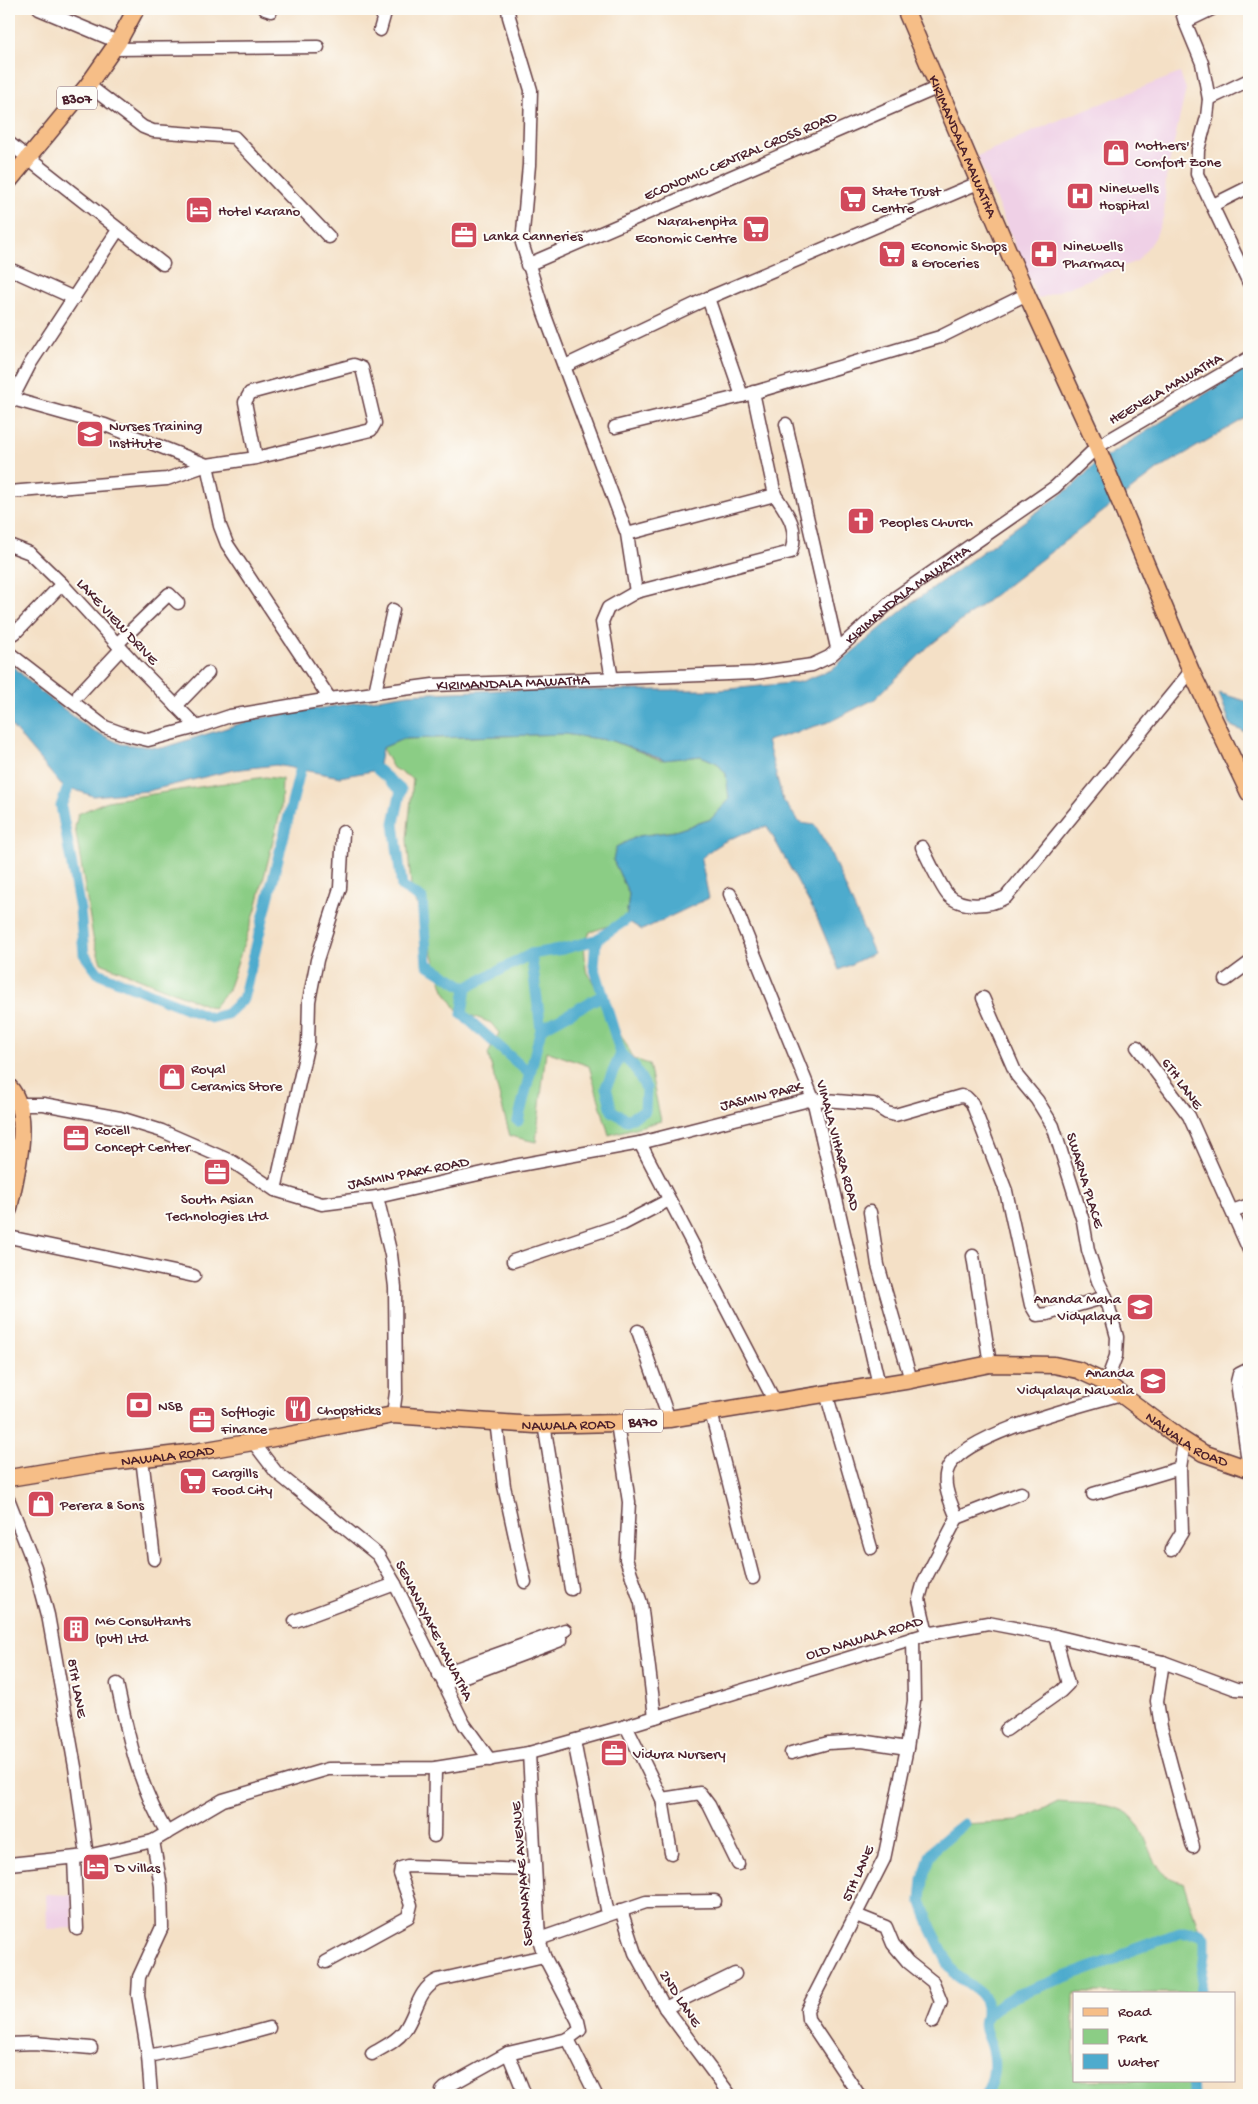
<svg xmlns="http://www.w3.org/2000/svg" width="1258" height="2104" viewBox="0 0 1258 2104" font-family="'Gochi Hand',sans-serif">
	<rect width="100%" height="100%" fill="#fdfcf7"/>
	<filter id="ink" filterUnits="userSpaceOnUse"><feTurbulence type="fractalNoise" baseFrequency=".02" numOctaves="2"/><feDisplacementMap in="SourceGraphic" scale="10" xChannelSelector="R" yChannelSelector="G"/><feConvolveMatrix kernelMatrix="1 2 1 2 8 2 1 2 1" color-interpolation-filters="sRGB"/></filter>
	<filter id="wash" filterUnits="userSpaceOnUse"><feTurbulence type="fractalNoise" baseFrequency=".0096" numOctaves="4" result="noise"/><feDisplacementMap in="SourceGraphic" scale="20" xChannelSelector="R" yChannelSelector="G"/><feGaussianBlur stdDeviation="1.12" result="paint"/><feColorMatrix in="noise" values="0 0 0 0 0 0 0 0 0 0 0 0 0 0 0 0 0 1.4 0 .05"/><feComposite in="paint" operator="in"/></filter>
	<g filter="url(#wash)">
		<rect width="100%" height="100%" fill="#f4e0c6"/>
		<g fill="#efd0e6">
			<path d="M1180,73L1186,89L1166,178L1164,215L1155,238L1137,261L1038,299L977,156L1066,117Z"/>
			<path d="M46,1894L72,1895L73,1928L47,1929Z"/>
		</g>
		<g fill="#8bcd85" stroke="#6a7658">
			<path d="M564,734L613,741L660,760L701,756L717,763L726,774L730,800L711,819L675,831L638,836L613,860L629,894L626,920L590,932L584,943L586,969L634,1059L649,1064L661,1121L609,1135L589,1066L546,1051L536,1142L510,1136L488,1054L499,1033L491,1023L457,1010L444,990L411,886L407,839L413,779L393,768L382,748L403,739Z"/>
			<path d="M265,777L282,779L281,809L256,909L228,990L213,1008L101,963L93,937L75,827L78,814L107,801Z"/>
			<path d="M1058,1802C1078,1804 1115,1802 1130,1815C1153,1836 1147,1876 1183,1882L1200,1933L1205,1938V1953L1200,1993H1074V2080H1192L1193,2095H985L992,2080L994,2067L992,2047L985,2029L986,2001L979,1992L956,1975L950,1967L931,1928L921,1900L920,1892L926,1865L938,1845L964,1824L1018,1821Z"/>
		</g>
		<g fill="#4eabcd" stroke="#4c657c">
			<path d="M1249,366V416L1157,470L929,646L875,699L829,722L767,741L783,800L800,823L815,825L828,847L874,953L839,970L816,915L767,826C742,834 719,840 701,859L709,898L642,930L626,920L629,894L613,860L616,847L638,836L675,831L711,819L729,800L726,774L717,763L701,756L664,760L613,741L564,734L403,739L382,748L378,770L340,777L276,765L233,770L148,791L93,796L61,785L9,723V662L36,688L90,729L121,744L162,748L255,719L408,694L502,690H720L800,682L831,670L905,608L1074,485L1095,464Z"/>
			<path d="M1219,693L1249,702V734L1231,726Z"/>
		</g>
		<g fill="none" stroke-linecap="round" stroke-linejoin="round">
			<g stroke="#4eabcd" stroke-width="11">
				<path d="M378,770L401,790L394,823L402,887L422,899L427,964L466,988L531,954L563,949L596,940"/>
				<path d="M73,774L61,806L80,910L84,954L98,973L211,1018L227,1014L243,999L304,755"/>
				<path d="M466,988L462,1014L530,1074"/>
				<path d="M541,1029L603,995"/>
				<path d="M621,1054L606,1087L612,1111L627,1120L645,1111L646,1088L635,1068L621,1054L594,966L596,940L626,920"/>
				<path d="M518,1121L541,1029L531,954"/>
				<path d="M964,1824L938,1845L930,1856L923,1880L921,1900L931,1928L950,1967L956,1975L979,1992L986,2001V2016"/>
				<path d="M1192,2080L1193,2095"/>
				<path d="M258,2095L259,2094"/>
				<path d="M985,2095C994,2081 996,2062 991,2046C988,2037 982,2028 985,2019C987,2011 1008,2000 1016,1995L1117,1958L1130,1951L1179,1933H1200L1205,1938V1953L1200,1993"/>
			</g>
		</g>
	</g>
	<g filter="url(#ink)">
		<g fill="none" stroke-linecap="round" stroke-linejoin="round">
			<g stroke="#643c42" stroke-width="15">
				<g id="minor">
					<path d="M39,9L118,42"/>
					<path d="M265,9L271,11"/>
					<path d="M508,9L509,17L531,90L529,165L522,243L544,313L627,534L775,495C788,514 799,528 791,552L636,592L627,534"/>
					<path d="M1181,9L1185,22L1202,63L1209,99L1207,117L1198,150L1197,174L1249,283"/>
					<path d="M1185,22L1212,9"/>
					<path d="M380,30L386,9"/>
					<path d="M114,49L318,47"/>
					<path d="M88,85L143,127L153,131L234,137L329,237"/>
					<path d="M1209,99L1249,80"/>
					<path d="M9,143L163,264"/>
					<path d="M1213,205L1249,187"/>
					<path d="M527,265L939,87"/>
					<path d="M14,271L74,298"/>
					<path d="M708,298L742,396"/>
					<path d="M565,366L708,298L978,183"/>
					<path d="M753,392L775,495"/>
					<path id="s1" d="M9,398L105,425L207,465L220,526L227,544L330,699L433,685L755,673L812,665L829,657L895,598L1055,487L1097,447L1249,358"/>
					<path d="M12,399L30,364L118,230"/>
					<path d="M786,424L837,648"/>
					<path d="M615,427L742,396L940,337L1027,294"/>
					<path d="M9,492L167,479L207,465L256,458L371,430L375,423L362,368L354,365L250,393L245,402L256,458"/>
					<path d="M9,545L30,553L62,584L139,668L197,727"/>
					<path d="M15,633L62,584"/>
					<path d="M117,644L169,594L178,603"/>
					<path d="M9,653L105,727L127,735L148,740L197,727L230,716L330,699"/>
					<path d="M612,679L602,622L608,608L636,592"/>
					<path d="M375,692L393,610"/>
					<path d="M79,694L121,649"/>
					<path d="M176,706L208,673"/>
					<path d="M922,847C927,857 942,889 948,895C962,909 991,906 1006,897L1191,671"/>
					<path d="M730,894L813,1099L879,1385"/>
					<path d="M1226,980L1249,963"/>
					<path d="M983,998L1017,1076L1037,1100L1053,1126L1083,1221L1088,1250L1098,1281L1106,1297L1117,1337L1116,1356L1106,1383"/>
					<path d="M1137,1047L1189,1116L1249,1250"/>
					<path d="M18,1104H43L120,1118L162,1131L233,1162L275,1190L322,1204L377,1197L514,1166L640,1143L813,1099L873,1104L887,1113L895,1115L961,1096L966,1097L972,1103L1006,1191L1031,1305L1037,1315L1047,1314L1106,1297"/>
					<path d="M640,1143L775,1402"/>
					<path d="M275,1190L308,1043L309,1001L317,960L340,888L343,832"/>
					<path d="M377,1197L391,1255L395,1287L396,1392L393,1415"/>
					<path d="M1232,1211L1249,1205"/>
					<path d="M870,1212L878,1265L911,1380"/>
					<path d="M9,1237L194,1276"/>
					<path d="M973,1256L990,1364"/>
					<path d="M513,1261L623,1224L669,1200"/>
					<path d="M638,1331L669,1419"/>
					<path d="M826,1393L871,1548"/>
					<path d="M711,1412L753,1578"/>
					<path d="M496,1421L504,1486L525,1582"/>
					<path d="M617,1423L629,1502L626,1559L641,1603L655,1717"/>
					<path d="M544,1424L571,1589"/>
					<path d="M253,1442L276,1472L378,1555L395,1584L464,1724L490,1760"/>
					<path d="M142,1458L154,1559"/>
					<path d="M1249,1469L1237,1382L1239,1374L1249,1369"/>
					<path d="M1093,1494L1180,1468L1184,1441"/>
					<path d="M9,1501L35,1567L48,1615L75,1767L87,1856"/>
					<path d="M957,1518L1021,1493"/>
					<path d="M1171,1550L1182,1532L1180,1468"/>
					<path d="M295,1621L395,1584"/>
					<path d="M927,1634L919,1599L924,1581L957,1518C951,1503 940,1482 949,1466C970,1432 1081,1406 1121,1394"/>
					<path d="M1163,1662L1157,1701L1161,1727L1193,1847"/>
					<path d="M439,1675L565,1630"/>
					<path d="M117,1684C128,1736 139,1787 167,1833"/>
					<path d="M444,1684L561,1640"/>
					<path d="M626,1726L662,1799L671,1853"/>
					<path d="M1006,1730L1061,1691L1068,1684L1055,1636"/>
					<path d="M574,1741L608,1914"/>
					<path d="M529,1753L539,1939L544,1956L578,2021L580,2030L568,2039L596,2095"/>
					<path d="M791,1753L828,1743L862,1741L907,1748"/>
					<path d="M662,1799L700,1793L709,1805L738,1864"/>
					<path d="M434,1836L435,1768"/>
					<path d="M74,1858L77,1929"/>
					<path d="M9,1864L87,1856L153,1841L223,1800L328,1769L435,1768L529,1753L626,1726L927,1634L988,1623L1055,1636L1163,1662L1236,1689L1249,1690"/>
					<path d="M621,1910L635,1953L665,2008L730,2095"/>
					<path d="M856,1915L886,1927L893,1944L908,1962L933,1982L941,2002L933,2022"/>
					<path d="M539,1939L646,1902L715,1901"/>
					<path d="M326,1962L408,1917L411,1905L400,1874L401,1868L407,1866L534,1870"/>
					<path d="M665,2008L735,1974"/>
					<path d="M9,2044L35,2043L91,2048"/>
					<path d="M508,2053L525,2095"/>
					<path d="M372,2054C383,2047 396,2042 404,2031C417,2013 417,1990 438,1980L544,1956"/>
					<path d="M148,2056L221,2041L269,2028"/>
					<path d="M151,2095L148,2056L138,1995L139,1977L162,1927L161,1886L153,1841"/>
					<path d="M443,2095L442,2091L445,2088L508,2053L568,2039"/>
					<path d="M859,2095L808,2019L807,2010L884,1859L907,1748L914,1701L913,1638"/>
				</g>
			</g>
			<g stroke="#643c42" stroke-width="19">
				<g id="major">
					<path id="s2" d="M905,9L1027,295L1097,447L1191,671L1249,793"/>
					<path d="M9,181L88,85L118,42L136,9"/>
					<path d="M9,1087C34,1114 15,1176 9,1209"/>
					<path id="s3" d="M9,1478L94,1464L195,1452L253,1442L393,1415L535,1425L617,1423L669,1419L911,1380L990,1364L1054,1365L1078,1370L1106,1383L1181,1439L1203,1453L1249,1469"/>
				</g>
			</g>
			<use href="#minor" stroke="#fff" stroke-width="12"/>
			<use href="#major" stroke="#f6be87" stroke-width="16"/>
		</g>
	</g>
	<defs>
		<g id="shop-square" transform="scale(1.4375)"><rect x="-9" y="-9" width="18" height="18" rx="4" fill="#d1495b" stroke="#fdfcf7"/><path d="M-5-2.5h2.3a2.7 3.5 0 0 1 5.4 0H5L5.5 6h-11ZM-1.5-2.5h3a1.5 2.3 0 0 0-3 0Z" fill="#fff"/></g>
		<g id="hospital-square" transform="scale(1.4375)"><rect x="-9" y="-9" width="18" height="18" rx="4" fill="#d1495b" stroke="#fdfcf7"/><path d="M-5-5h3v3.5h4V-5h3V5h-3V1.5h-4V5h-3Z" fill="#fff"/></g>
		<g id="supermarket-square" transform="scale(1.4375)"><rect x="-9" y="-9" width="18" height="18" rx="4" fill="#d1495b" stroke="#fdfcf7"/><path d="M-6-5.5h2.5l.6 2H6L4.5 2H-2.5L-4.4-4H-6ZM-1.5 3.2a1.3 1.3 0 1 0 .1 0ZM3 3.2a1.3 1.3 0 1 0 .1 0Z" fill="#fff"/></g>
		<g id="hotel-square" transform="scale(1.4375)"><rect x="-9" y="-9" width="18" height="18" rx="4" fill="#d1495b" stroke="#fdfcf7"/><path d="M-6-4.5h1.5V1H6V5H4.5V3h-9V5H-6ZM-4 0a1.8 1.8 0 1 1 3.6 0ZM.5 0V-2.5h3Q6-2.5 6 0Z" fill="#fff"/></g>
		<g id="office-square" transform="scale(1.4375)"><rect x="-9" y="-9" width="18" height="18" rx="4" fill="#d1495b" stroke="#fdfcf7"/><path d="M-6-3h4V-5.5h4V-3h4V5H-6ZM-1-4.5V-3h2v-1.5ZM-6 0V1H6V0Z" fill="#fff"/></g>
		<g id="pharmacy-square" transform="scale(1.4375)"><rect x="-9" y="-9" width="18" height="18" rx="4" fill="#d1495b" stroke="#fdfcf7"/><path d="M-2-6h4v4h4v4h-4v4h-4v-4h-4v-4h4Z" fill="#fff"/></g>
		<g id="school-square" transform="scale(1.4375)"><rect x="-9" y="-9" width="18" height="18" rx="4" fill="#d1495b" stroke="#fdfcf7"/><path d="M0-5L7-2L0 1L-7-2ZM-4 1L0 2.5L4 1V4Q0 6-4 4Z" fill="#fff"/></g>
		<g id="church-square" transform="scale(1.4375)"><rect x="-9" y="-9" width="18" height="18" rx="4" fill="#d1495b" stroke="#fdfcf7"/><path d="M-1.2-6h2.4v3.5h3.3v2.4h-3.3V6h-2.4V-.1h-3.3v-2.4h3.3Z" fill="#fff"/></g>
		<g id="bank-square" transform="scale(1.4375)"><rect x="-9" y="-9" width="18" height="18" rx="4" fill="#d1495b" stroke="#fdfcf7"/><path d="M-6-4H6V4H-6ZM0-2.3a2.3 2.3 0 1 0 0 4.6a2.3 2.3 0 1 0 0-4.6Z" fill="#fff"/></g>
		<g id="restaurant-square" transform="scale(1.4375)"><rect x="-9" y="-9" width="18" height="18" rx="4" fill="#d1495b" stroke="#fdfcf7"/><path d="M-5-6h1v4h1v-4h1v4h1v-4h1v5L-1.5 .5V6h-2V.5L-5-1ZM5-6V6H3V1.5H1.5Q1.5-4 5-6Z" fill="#fff"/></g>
		<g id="building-square" transform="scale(1.4375)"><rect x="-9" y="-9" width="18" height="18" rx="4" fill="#d1495b" stroke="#fdfcf7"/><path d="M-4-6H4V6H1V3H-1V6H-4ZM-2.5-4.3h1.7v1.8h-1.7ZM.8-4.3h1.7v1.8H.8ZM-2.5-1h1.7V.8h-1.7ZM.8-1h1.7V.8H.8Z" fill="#fff"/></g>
	</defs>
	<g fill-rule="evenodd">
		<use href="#shop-square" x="1116" y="153"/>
		<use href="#hospital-square" x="1080" y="196"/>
		<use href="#supermarket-square" x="853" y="199"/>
		<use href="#hotel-square" x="199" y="210"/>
		<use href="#supermarket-square" x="756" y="229"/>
		<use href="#office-square" x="464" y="235"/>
		<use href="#supermarket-square" x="892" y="254"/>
		<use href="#pharmacy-square" x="1044" y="254"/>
		<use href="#school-square" x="90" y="434"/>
		<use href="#church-square" x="861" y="521"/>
		<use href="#shop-square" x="172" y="1077"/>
		<use href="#office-square" x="76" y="1138"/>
		<use href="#office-square" x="217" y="1172"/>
		<use href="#school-square" x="1140" y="1307"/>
		<use href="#school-square" x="1153" y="1381"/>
		<use href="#bank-square" x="139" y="1405"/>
		<use href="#restaurant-square" x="298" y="1409"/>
		<use href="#office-square" x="202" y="1420"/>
		<use href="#supermarket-square" x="193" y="1481"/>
		<use href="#shop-square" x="41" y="1504"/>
		<use href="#building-square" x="76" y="1629"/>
		<use href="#office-square" x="614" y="1753"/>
		<use href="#hotel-square" x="96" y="1867"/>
	</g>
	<g text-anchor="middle" stroke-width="4" stroke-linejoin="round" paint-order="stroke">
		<g fill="#fdfcf7" stroke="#806168" stroke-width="1">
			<rect x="57" y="86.5" width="40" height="23" rx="4"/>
			<rect x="623" y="1409.5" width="40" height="23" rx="4"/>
		</g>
		<g font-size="14" font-weight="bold" fill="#4a1f2b">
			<text x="77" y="103">B307</text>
			<text x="643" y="1426">B470</text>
		</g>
		<g font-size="15" fill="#4a1f2b" stroke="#fdfcf7" text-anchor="start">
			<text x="1135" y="149">Mothers'<tspan x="1135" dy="17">Comfort Zone</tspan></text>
			<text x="1099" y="192">Ninewells<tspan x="1099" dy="17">Hospital</tspan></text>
			<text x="872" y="195">State Trust<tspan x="872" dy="17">Centre</tspan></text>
			<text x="218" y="215">Hotel Karano</text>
			<text x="737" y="225" text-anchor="end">Narahenpita<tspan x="737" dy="17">Economic Centre</tspan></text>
			<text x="483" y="240">Lanka Canneries</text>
			<text x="911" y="250">Economic Shops<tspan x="911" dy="17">&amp; Groceries</tspan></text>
			<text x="1063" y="250">Ninewells<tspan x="1063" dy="17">Pharmacy</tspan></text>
			<text x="109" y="430">Nurses Training<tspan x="109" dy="17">Institute</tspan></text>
			<text x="880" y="526">Peoples Church</text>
			<text x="191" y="1073">Royal<tspan x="191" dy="17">Ceramics Store</tspan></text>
			<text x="95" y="1134">Rocell<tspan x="95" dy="17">Concept Center</tspan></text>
			<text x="217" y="1203" text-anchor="middle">South Asian<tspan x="217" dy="17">Technologies Ltd</tspan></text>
			<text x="1121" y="1303" text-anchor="end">Ananda Maha<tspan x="1121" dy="17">Vidyalaya</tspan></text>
			<text x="1134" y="1377" text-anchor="end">Ananda<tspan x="1134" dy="17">Vidyalaya Nawala</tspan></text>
			<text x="158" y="1410">NSB</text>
			<text x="317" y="1414">Chopsticks</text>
			<text x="221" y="1416">Softlogic<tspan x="221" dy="17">Finance</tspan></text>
			<text x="212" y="1477">Cargills<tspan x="212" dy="17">Food City</tspan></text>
			<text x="60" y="1509">Perera &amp; Sons</text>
			<text x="95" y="1625">MG Consultants<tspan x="95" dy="17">(pvt) Ltd</tspan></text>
			<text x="633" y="1758">Vidura Nursery</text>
			<text x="115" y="1872">D Villas</text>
		</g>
		<g font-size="15" fill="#4a1f2b" stroke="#fdfcf7">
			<text dy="5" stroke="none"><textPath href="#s2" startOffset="149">KIRIMANDALA MAWATHA</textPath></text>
			<text transform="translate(740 155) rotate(-23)" y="5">ECONOMIC CENTRAL CROSS ROAD</text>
			<text transform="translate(1165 388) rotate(-30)" y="5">HEENELA MAWATHA</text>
			<text dy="5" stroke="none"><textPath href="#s1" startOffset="1080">KIRIMANDALA MAWATHA</textPath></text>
			<text transform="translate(118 621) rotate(47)" y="5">LAKE VIEW DRIVE</text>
			<text dy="5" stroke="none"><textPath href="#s1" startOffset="661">KIRIMANDALA MAWATHA</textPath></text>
			<text transform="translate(1183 1083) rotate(54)" y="5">6TH LANE</text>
			<text transform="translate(761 1095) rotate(-14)" y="5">JASMIN PARK</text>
			<text transform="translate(839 1145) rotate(75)" y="5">VIMALA VIHARA ROAD</text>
			<text transform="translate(408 1172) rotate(-11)" y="5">JASMIN PARK ROAD</text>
			<text transform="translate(1086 1180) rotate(73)" y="5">SWARNA PLACE</text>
			<text dy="5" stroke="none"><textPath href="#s3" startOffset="565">NAWALA ROAD</textPath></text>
			<text dy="5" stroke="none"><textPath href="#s3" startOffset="1210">NAWALA ROAD</textPath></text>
			<text dy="5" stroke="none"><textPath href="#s3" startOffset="160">NAWALA ROAD</textPath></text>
			<text transform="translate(435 1630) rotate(63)" y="5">SENANAYAKE MAWATHA</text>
			<text transform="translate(864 1637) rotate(-17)" y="5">OLD NAWALA ROAD</text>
			<text transform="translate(78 1688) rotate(80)" y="5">8TH LANE</text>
			<text transform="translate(857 1873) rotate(-66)" y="5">5TH LANE</text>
			<text transform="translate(521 1874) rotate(-95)" y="5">SENANAYAKE AVENUE</text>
			<text transform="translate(681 1998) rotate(57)" y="5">2ND LANE</text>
		</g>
	</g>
	<rect width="1258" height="2104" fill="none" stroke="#fdfcf7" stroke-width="30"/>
	<rect x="1073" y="1992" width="162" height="90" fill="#fdfcf7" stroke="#b5a4a5"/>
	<rect x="1083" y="2008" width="25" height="8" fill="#f6be87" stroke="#b5a4a5"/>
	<text x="1118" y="2016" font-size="15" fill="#4a1f2b">Road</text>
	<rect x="1083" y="2029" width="25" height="15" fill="#8bcd85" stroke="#b5a4a5"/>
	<text x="1118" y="2042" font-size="15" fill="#4a1f2b">Park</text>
	<rect x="1083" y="2054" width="25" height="15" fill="#4eabcd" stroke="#b5a4a5"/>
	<text x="1118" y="2066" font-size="15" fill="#4a1f2b">Water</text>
</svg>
